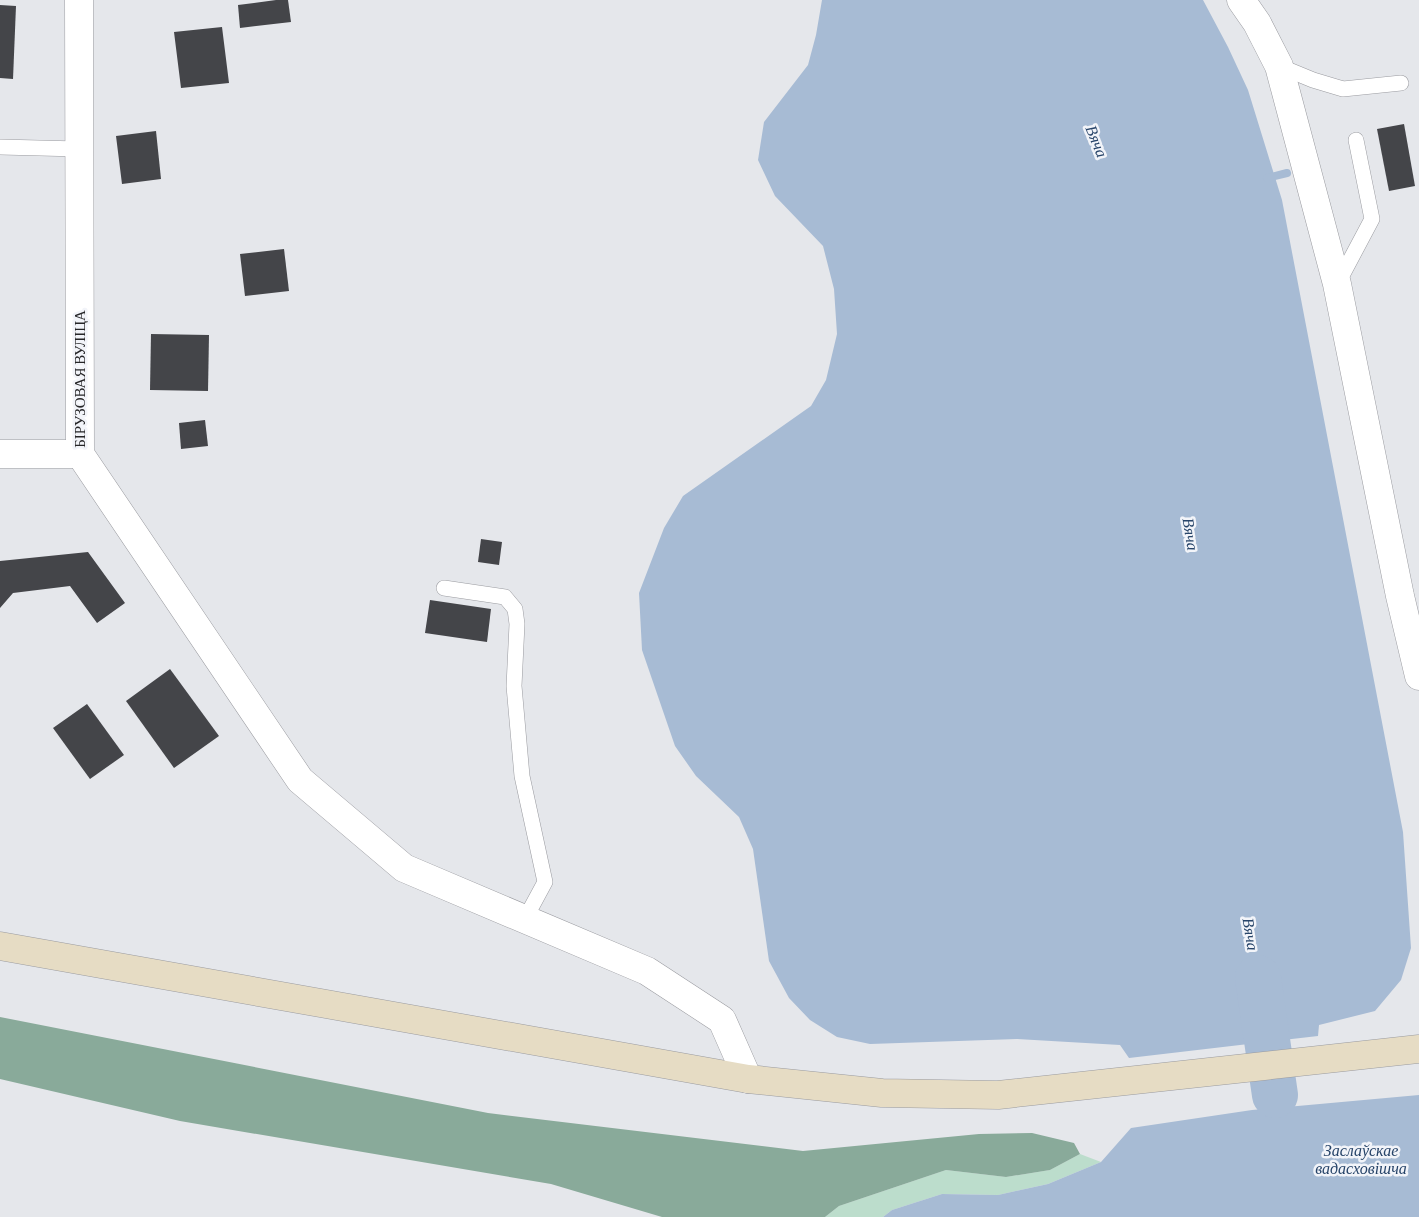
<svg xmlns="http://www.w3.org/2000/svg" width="1419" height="1217" viewBox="0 0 1419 1217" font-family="'Crimson Pro',serif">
	<rect width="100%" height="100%" fill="#e5e7eb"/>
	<path fill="#bcddcc" d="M1080,1154L1101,1162L1048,1184L998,1195L942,1194L892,1210L883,1217H825L839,1206L946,1170L1006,1177L1050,1170Z"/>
	<path fill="#89aa9a" d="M0,1017L488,1113L803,1151L979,1134L1032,1133L1074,1143L1080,1154L1050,1170L1006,1177L946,1170L839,1206L825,1217H662L551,1184L180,1121L0,1079Z"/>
	<g fill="#a7bbd4">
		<path d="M822,0H1203L1228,47L1248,90L1282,200L1403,832L1411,948L1401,980L1375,1011L1319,1025L1318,1036L1129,1058L1120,1045L1017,1039L870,1044L837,1037L810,1020L789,998L769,961L753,849L739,817L696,776L675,746L642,650L639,593L664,528L683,496L811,406L826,380L837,334L834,289L823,246L775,196L758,160L764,122L808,65L816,35Z"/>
		<path d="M1419,1095V1217H883L892,1210L942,1194L998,1195L1048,1184L1101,1162L1131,1128L1252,1110Z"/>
	</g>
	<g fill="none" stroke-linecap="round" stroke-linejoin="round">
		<path stroke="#a7bbd4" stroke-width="8" d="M1267,178L1287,173"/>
		<path stroke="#a7bbd4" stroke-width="46" d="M1258,978L1275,1095"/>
	</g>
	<g fill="#444549">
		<path d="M276,0H288L291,22L240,28L238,5Z"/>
		<path d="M0,5L16,6L13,79L0,78Z"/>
		<path d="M222,27L229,83L181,88L174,32Z"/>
		<path d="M1404,124L1415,186L1389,191L1377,129Z"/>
		<path d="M156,131L161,179L122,184L116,136Z"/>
		<path d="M284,249L289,291L245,296L240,254Z"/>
		<path d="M151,334L209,335L208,391L150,390Z"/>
		<path d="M205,420L208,446L181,449L179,423Z"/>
		<path d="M481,539L502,542L499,565L478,562Z"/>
		<path d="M88,552L125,603L97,623L70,586L13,593L0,608V561Z"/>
		<path d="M430,600L491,609L487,642L425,633Z"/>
		<path d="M170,669L219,736L174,768L126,701Z"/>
		<path d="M87,704L124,755L90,779L53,728Z"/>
	</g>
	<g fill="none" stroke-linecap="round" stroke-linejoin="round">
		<g stroke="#9a9ba0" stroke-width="16">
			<g id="service">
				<path d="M1279,66L1313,80L1343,89L1401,83"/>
				<path d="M0,147L79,149"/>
				<path d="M1338,283L1372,219L1356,140"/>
				<path d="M444,588L505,597L515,609L517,624L514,686L522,776L545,882L525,919"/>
			</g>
		</g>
		<g stroke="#9a9ba0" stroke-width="29">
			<g id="minor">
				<path d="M79,0L80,454L300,780L404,868L647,971L722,1020L748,1079"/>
				<path d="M1241,0L1257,23L1279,66L1337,284L1400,596L1419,676"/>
				<path d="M0,454H80"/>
			</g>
		</g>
		<g stroke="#9a9ba0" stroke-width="29">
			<path id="secondary" d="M0,946L748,1079L882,1093L998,1095L1419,1049"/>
		</g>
		<use href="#service" stroke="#fff" stroke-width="15"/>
		<use href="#minor" stroke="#fff" stroke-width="28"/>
		<use href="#secondary" stroke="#e6dcc4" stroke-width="28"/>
	</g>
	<g text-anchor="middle" stroke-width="5" stroke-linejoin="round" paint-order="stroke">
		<g font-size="15" fill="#262628" stroke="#f2f4f9">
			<text transform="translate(80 379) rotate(-90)" y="5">БІРУЗОВАЯ ВУЛІЦА</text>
		</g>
		<g font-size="16" font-style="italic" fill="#274469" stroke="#f2f4f9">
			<text transform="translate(1097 141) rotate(68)" y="6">Вяча</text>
			<text transform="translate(1191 534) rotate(81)" y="6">Вяча</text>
			<text transform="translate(1251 934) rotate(81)" y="6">Вяча</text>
			<text x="1361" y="1156">Заслаўскае<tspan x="1361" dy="18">вадасховішча</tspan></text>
		</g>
	</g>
</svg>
